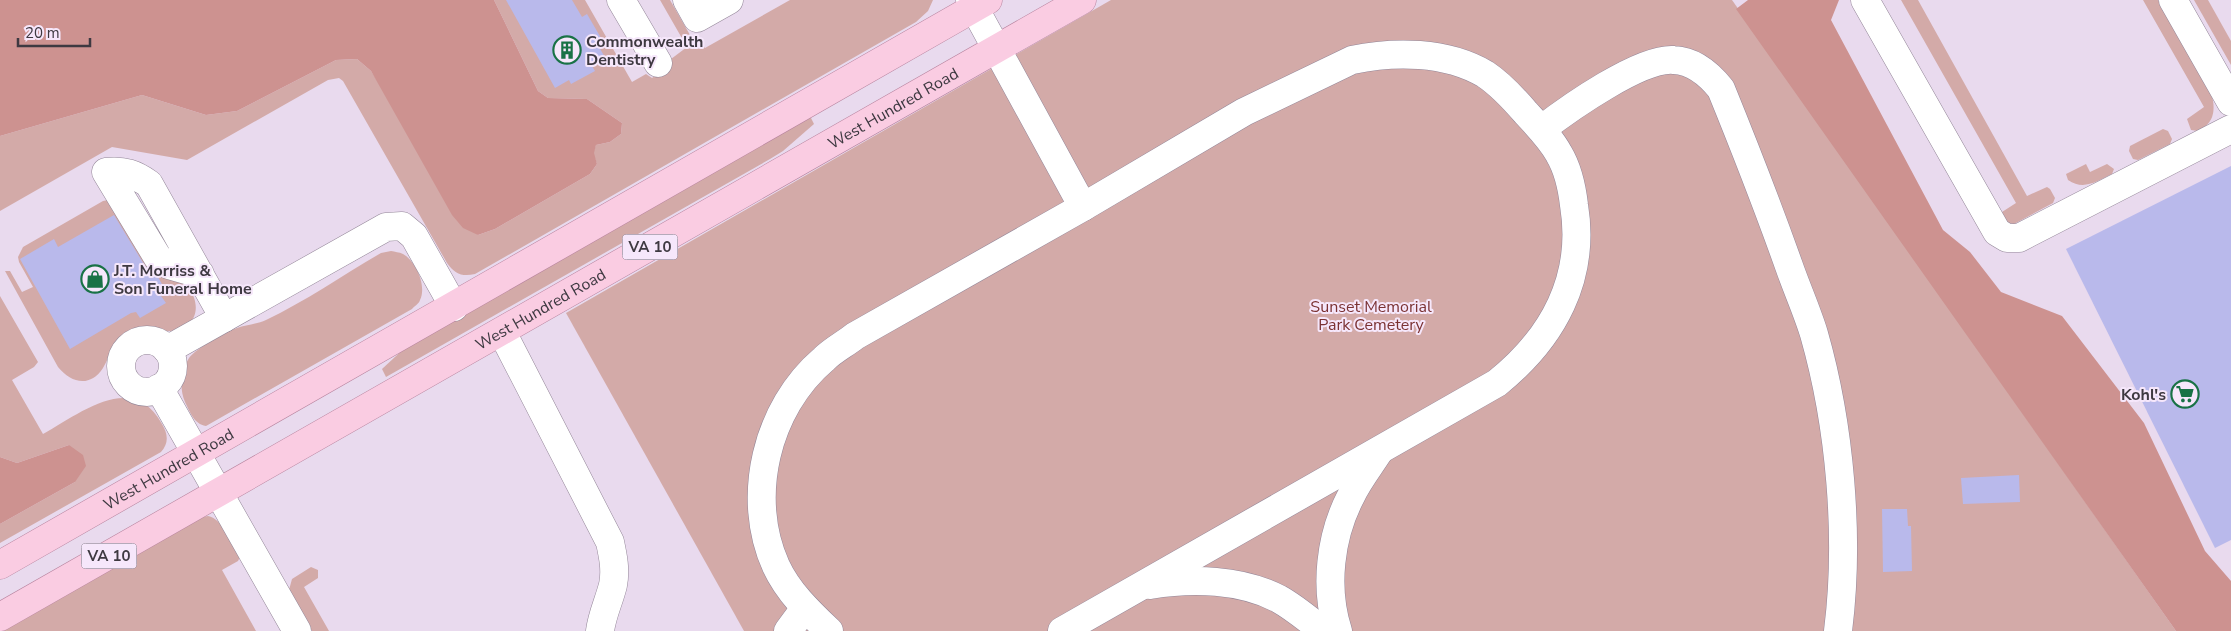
<svg xmlns="http://www.w3.org/2000/svg" width="2231" height="631" viewBox="0 0 2231 631" font-family="'Nunito Sans',sans-serif">
	<rect width="100%" height="100%" fill="#e9daee"/>
	<g fill="#d3aaa8">
		<path d="M494,0H585L632,82L646,74L652,78L672,64L671,59L687,47L660,0H670L690,35L698,36L705,48L790,0H933L928,11L916,22L475,274C462,277 455,274 447,263L343,81L339,78L328,80L187,160L112,147L0,211V136L142,95L206,115L237,111L336,60L357,59L371,71L478,235L495,229L590,174L597,164L593,153L596,145L610,142L621,134L622,123L587,99L548,98L538,91Z"/>
		<path d="M1111,0H1732L2176,631H744L566,313Z"/>
		<path d="M1901,0H1918L2027,196L2047,187L2050,189L2055,198L2053,203L2014,224L2007,223L2002,212L2016,203Z"/>
		<path d="M2143,0H2158L2212,96C2216,112 2213,124 2198,131L2191,130L2187,119L2204,107Z"/>
		<path d="M2194,0H2208L2231,41V65Z"/>
		<path d="M809,114L814,124L783,151L770,159L386,377L382,369L409,344Z"/>
		<path d="M2163,129L2168,131L2172,139L2170,144L2138,160L2133,159L2129,151L2130,146Z"/>
		<path d="M2086,164L2090,172L2107,164L2114,169L2112,174C2097,181 2084,191 2068,180L2066,174Z"/>
		<path d="M108,200L188,287C203,306 196,330 170,331C155,331 143,323 128,331C111,339 112,354 103,368C90,388 71,383 58,367L5,271H10L22,292L33,287L19,262L18,257L23,247L103,201Z"/>
		<path d="M391,251C395,252 399,252 403,254C416,261 427,286 420,300C419,304 414,306 412,309L206,426C194,424 190,412 185,402C179,388 181,371 189,358C197,348 224,332 237,328C246,325 257,324 266,320C306,301 343,275 381,253Z"/>
		<path d="M0,296L38,362L34,367L12,380L43,434C80,414 132,370 162,424C168,434 169,443 161,452L0,543V524L75,482L69,445L17,463L0,457Z"/>
		<path d="M208,516C223,519 232,544 240,557L238,561L222,570L256,631H0L203,517Z"/>
		<path d="M311,567L318,570V578L304,587L329,631H312L289,590L292,579Z"/>
	</g>
	<g fill="#cd9290">
		<path d="M0,0H494L538,91L548,98L587,99L622,123L621,134L610,142L596,145L594,153L597,164L590,174L495,229L478,235L463,228L452,215L371,71L357,59L336,60L237,111L206,115L142,95L0,136Z"/>
		<path d="M1748,0H1839L1831,20L1943,230L1970,252L2001,292L2062,316L2144,423L2205,551L2231,581V631H2176L1736,9Z"/>
		<path d="M69,445L83,455L86,466L75,482L0,524V457L17,463Z"/>
	</g>
	<g fill="#b9b9eb">
		<path d="M506,0H572L582,17L587,14L601,38L596,42L606,59L592,66L595,71L571,84L569,80L555,88Z"/>
		<path d="M2231,166V540L2215,548L2066,249Z"/>
		<path d="M114,215L145,266L158,277L167,293L161,296L166,303L140,318L136,312L131,313L70,349L20,259L54,239L58,247Z"/>
		<path d="M2019,475L2020,502L1963,504L1961,478Z"/>
		<path d="M1882,509H1907L1908,526H1911L1912,571L1883,572Z"/>
	</g>
	<g fill="none" stroke-linecap="round" stroke-linejoin="round">
		<g stroke="#938698" stroke-width="29">
			<g id="minor">
				<path d="M621,0L658,63"/>
				<path d="M687,0L697,18L729,0"/>
				<path d="M970,0L1083,207"/>
				<path d="M1865,0L1997,232L2007,238H2019L2231,129"/>
				<path d="M2173,0L2231,102"/>
				<path d="M1542,129C1568,109 1641,57 1674,60C1694,61 1709,74 1721,89C1745,148 1768,207 1789,266C1797,289 1807,311 1814,334C1840,425 1850,537 1838,631"/>
				<path d="M200,274L169,265L158,258L106,172C124,170 135,174 149,184L224,318"/>
				<path d="M502,332L610,542C613,556 616,570 613,585C609,601 602,615 600,631"/>
				<circle cx="147" cy="366" r="26"/>
				<path d="M167,350L386,227L402,226L414,236L454,307"/>
				<path d="M159,388L297,631"/>
				<path d="M1150,585C1192,578 1241,579 1279,599C1295,608 1309,620 1323,631"/>
				<path d="M788,631L805,608"/>
				<path d="M829,631C809,612 788,592 776,566C745,498 766,408 824,359C833,350 845,344 855,336L1083,207L1244,112L1352,60C1394,51 1446,51 1485,74C1500,84 1514,99 1526,113C1538,126 1551,139 1559,154C1568,169 1572,188 1574,205C1586,278 1553,338 1497,383L1062,631"/>
				<path d="M1338,631C1324,588 1330,536 1351,496C1358,481 1369,467 1378,453"/>
			</g>
		</g>
		<g stroke="#b6829d" stroke-width="29">
			<g id="major">
				<path id="s1" d="M0,565L988,0"/>
				<path id="s2" d="M0,617L1082,0"/>
			</g>
		</g>
		<use href="#minor" stroke="#fff" stroke-width="28"/>
		<use href="#major" stroke="#facce2" stroke-width="28"/>
	</g>
	<defs>
		<g id="building-ring" transform="scale(1.4375)"><circle r="9.5" fill="#f6e7fb" stroke="#197246" stroke-width="1.5"/><path d="M-4-6H4V6H1V3H-1V6H-4ZM-2.5-4.3h1.7v1.8h-1.7ZM.8-4.3h1.7v1.8H.8ZM-2.5-1h1.7V.8h-1.7ZM.8-1h1.7V.8H.8Z" fill="#197246"/></g>
		<g id="shop-ring" transform="scale(1.4375)"><circle r="9.5" fill="#f6e7fb" stroke="#197246" stroke-width="1.5"/><path d="M-5-2.5h2.3a2.7 3.5 0 0 1 5.4 0H5L5.5 6h-11ZM-1.5-2.5h3a1.5 2.3 0 0 0-3 0Z" fill="#197246"/></g>
		<g id="supermarket-ring" transform="scale(1.4375)"><circle r="9.5" fill="#f6e7fb" stroke="#197246" stroke-width="1.5"/><path d="M-6-5.5h2.5l.6 2H6L4.5 2H-2.5L-4.4-4H-6ZM-1.5 3.2a1.3 1.3 0 1 0 .1 0ZM3 3.2a1.3 1.3 0 1 0 .1 0Z" fill="#197246"/></g>
	</defs>
	<g fill-rule="evenodd">
		<use href="#building-ring" x="567" y="50"/>
		<use href="#shop-ring" x="95" y="279"/>
		<use href="#supermarket-ring" x="2185" y="394"/>
	</g>
	<g text-anchor="middle" stroke-width="4" stroke-linejoin="round" paint-order="stroke">
		<g fill="#f6e7fb" stroke="#756d79" stroke-width="1">
			<rect x="622.5" y="234.5" width="55" height="25" rx="4"/>
			<rect x="81.5" y="543.5" width="55" height="25" rx="4"/>
		</g>
		<g font-size="15" font-weight="bold" fill="#3e3941">
			<text x="650" y="252">VA 10</text>
			<text x="109" y="561">VA 10</text>
		</g>
		<g font-size="16" font-weight="bold" fill="#3e3941" stroke="#f6e7fb" text-anchor="start">
			<text x="586" y="47">Commonwealth<tspan x="586" dy="18">Dentistry</tspan></text>
			<text x="114" y="276">J.T. Morriss &amp;<tspan x="114" dy="18">Son Funeral Home</tspan></text>
			<text x="2166" y="400" text-anchor="end">Kohl's</text>
		</g>
		<g font-size="16" fill="#3e3941" stroke="#f6e7fb">
			<text dy="6" stroke="none"><textPath href="#s2" startOffset="1028">West Hundred Road</textPath></text>
			<text dy="6" stroke="none"><textPath href="#s2" startOffset="622">West Hundred Road</textPath></text>
			<text dy="6" stroke="none"><textPath href="#s1" startOffset="194">West Hundred Road</textPath></text>
		</g>
		<g font-size="16" fill="#7b3233" stroke="#f6e7fb">
			<text x="1371" y="312">Sunset Memorial<tspan x="1371" dy="18">Park Cemetery</tspan></text>
		</g>
	</g>
	<path d="M18 38v8h72v-8" fill="none" stroke="#3e3941" stroke-width="2.5"/>
	<text x="25" y="38" font-size="15" fill="#3e3941" stroke="#f6e7fb" stroke-width="4" paint-order="stroke">20 m</text>
</svg>
